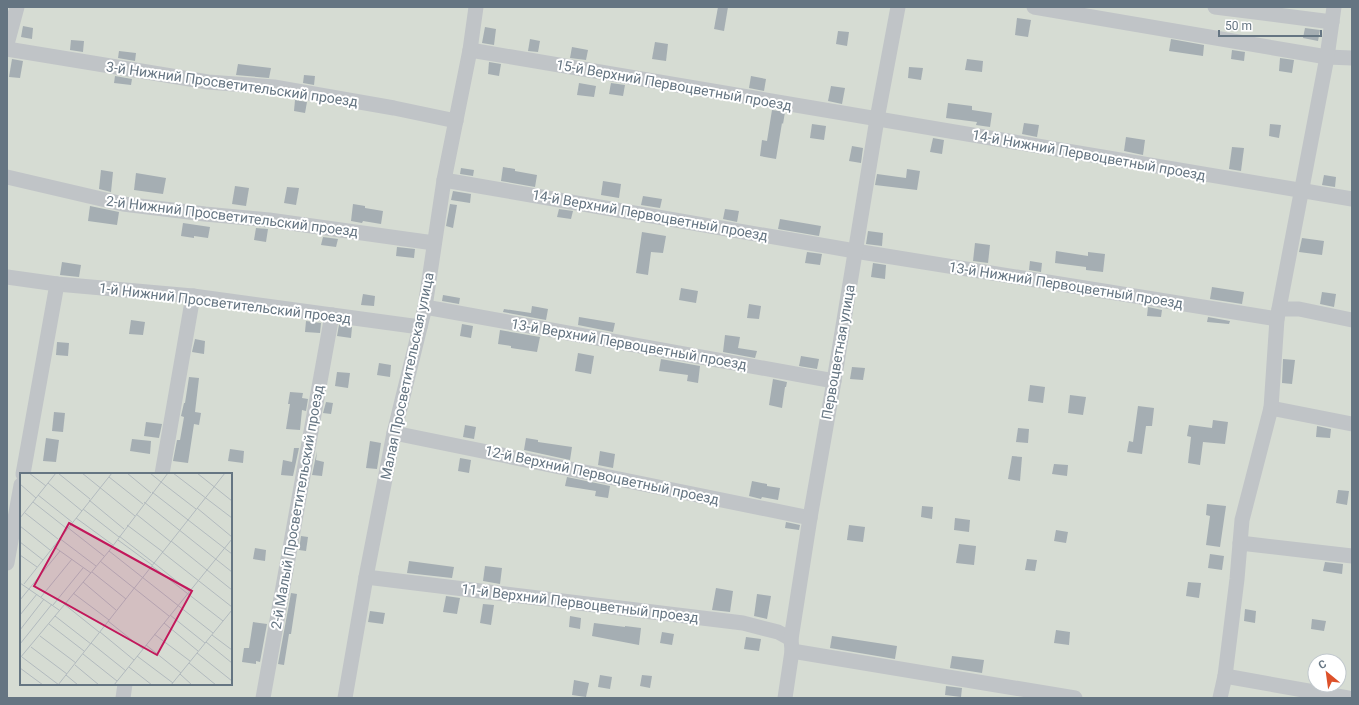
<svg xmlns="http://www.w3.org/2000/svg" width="1359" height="705" viewBox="0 0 1359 705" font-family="Roboto,sans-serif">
	<rect width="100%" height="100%" fill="#f5f5f2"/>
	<path fill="#d6dcd3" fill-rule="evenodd" d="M7,7H1352V698H7ZM21,474H231V684H21ZM1315,661H1339V685H1315Z"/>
	<g fill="#a5aeb3">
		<path d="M718,7H728L724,31L714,29Z"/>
		<path d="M1017,18L1031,20L1028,37L1015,35Z"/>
		<path d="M23,26L33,28L32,39L21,37Z"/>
		<path d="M485,27L496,29L494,45L482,43Z"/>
		<path d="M1305,28L1320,30L1318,41L1303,38Z"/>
		<path d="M838,31L849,32L847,46L836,44Z"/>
		<path d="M530,39L540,41L538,52L528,51Z"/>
		<path d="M1171,39L1204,45L1203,56L1169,51Z"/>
		<path d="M71,40L84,41L83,52L70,50Z"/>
		<path d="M655,42L668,44L666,61L652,59Z"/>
		<path d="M572,47L588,50L586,60L570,58Z"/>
		<path d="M1232,50L1245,52L1244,61L1231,59Z"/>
		<path d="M119,51L136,53L135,61L118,58Z"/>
		<path d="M1280,58L1294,60L1292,73L1279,71Z"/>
		<path d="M12,59L23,61L20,78L9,77Z"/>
		<path d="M967,59L983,61L982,72L965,70Z"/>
		<path d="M489,62L501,64L499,76L488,74Z"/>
		<path d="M238,64L271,68L269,78L236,75Z"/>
		<path d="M909,67L923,68L921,80L908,78Z"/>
		<path d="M304,75L315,76L314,85L303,83Z"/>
		<path d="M115,76L132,79L131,85L114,83Z"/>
		<path d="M751,76L766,79L764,91L749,88Z"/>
		<path d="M579,83L596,86L594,97L577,95Z"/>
		<path d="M611,83L625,85L623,96L609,94Z"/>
		<path d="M831,86L845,88L842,104L828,101Z"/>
		<path d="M295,100L307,102L305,113L294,111Z"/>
		<path d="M948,103L972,106V110L992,113L990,127L976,125L977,122L946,118Z"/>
		<path d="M772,110L785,112L783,124L782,123L776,159L760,156L762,140L767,141Z"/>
		<path d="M1024,123L1039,125L1037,137L1022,134Z"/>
		<path d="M812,124L826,126L824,140L810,138Z"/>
		<path d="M1270,124L1281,125L1279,138L1269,136Z"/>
		<path d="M1126,137L1145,140L1143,155L1124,151Z"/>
		<path d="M933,138L944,140L942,154L930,152Z"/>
		<path d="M852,146L863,148L861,163L849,161Z"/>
		<path d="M1232,147L1244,148L1241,171L1229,169Z"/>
		<path d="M503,167L515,169V171L537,175L535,187L501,181Z"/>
		<path d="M461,168L474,170L473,176L460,174Z"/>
		<path d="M907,169L920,171L917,190L875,185L877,174L906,178Z"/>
		<path d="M101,170L113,172L111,192L99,189Z"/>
		<path d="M136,173L166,178L163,194L134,190Z"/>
		<path d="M1324,175L1336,177L1335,187L1322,185Z"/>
		<path d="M603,181L621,184L619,198L601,195Z"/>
		<path d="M235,186L249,188L246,206L232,204Z"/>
		<path d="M287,187L299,188L296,205L284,203Z"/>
		<path d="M453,191L471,194L470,203L451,200Z"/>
		<path d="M643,196L662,199L660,208L641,205Z"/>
		<path d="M353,204L365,206V208L383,211L381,224L363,221L362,223L351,221Z"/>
		<path d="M450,204L457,205L453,228L446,226Z"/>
		<path d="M90,206L119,212L117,225L88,221Z"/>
		<path d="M559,209L573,211L571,219L557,217Z"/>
		<path d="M725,209L739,211L737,222L723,219Z"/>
		<path d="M780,219L821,226L819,236L778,229Z"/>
		<path d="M183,223L210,227L208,238L194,236V238L181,236Z"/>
		<path d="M256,228L268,229L266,242L254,240Z"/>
		<path d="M868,231L883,233L882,246L866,244Z"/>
		<path d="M642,232L666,236L663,253L651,252L648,275L636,273Z"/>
		<path d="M323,237L338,239L336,247L321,245Z"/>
		<path d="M1302,238L1324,241L1322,255L1299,252Z"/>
		<path d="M975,243L990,245L988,263L973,261Z"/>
		<path d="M397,247L415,249L414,258L396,256Z"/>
		<path d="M1056,251L1088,256V252L1105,254L1103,272L1086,270V267L1055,263Z"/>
		<path d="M807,252L822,254L820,265L805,263Z"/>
		<path d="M1030,261L1042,263L1041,272L1029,270Z"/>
		<path d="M62,262L81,265L79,277L60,275Z"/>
		<path d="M873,263L886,265L885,279L871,277Z"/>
		<path d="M1212,287L1244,292L1242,304L1210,299Z"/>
		<path d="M681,288L698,291L696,303L679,300Z"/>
		<path d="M1322,292L1336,294L1334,307L1320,304Z"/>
		<path d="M363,294L375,296L374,306L361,305Z"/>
		<path d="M443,295L460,298L459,304L442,301Z"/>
		<path d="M749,304L761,306L759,319L747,318Z"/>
		<path d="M532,306L548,309L546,320L503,312L504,309L531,313Z"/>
		<path d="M1148,307L1162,310L1161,317L1147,316Z"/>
		<path d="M579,317L615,323L613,332L578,325Z"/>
		<path d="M1208,317L1230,321L1229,324L1207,322Z"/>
		<path d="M131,320L145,322L143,335L129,334Z"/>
		<path d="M306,321L321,323L320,333L305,332Z"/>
		<path d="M462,324L473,326L471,338L460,336Z"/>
		<path d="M339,325L352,327L351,338L337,336Z"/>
		<path d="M500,330L540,337L537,352L511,348V346L498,344Z"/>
		<path d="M725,335L740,337L738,348L757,351L755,358L723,352Z"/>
		<path d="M195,339L205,341L204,354L192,352Z"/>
		<path d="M57,342L69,343L68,356L56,355Z"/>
		<path d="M578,353L594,356L591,374L575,371Z"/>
		<path d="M801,356L819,359L817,369L799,366Z"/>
		<path d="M661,359L700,366L698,383L687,381L688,375L659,371Z"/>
		<path d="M1283,359L1295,360L1292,384L1282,383Z"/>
		<path d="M379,363L391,365L390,377L377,375Z"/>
		<path d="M852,367L865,368L863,380L850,379Z"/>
		<path d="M337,372L350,373L348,388L335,386Z"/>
		<path d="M189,377L199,378L195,412L201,413L199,425L194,424L188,463L173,461L177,440H180L184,417L181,416L184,403H185Z"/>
		<path d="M773,379L787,382L786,387H785L782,408L769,405Z"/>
		<path d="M1030,385L1045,387L1043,403L1028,401Z"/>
		<path d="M290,392L303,393L302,398L308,399L306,411L302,410L300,430L286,429L290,404H288Z"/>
		<path d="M1070,395L1086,397L1083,415L1068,413Z"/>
		<path d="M326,402L333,403L331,414L323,413Z"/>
		<path d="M1138,406L1154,408L1152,426H1146L1142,454L1127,452L1129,441L1133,442Z"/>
		<path d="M54,412L65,413L63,432L52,431Z"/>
		<path d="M1213,420L1228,422L1225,444L1203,442L1200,465L1188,463L1191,437L1187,436L1189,425L1212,428Z"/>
		<path d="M146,422L162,424L159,438L144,436Z"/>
		<path d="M465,425L476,427L474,439L463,437Z"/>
		<path d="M1317,426L1331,429L1330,438L1316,437Z"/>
		<path d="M1018,428L1029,429L1028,443L1016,442Z"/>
		<path d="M46,438L59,440L56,462L43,461Z"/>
		<path d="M526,438L538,440V442L572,447L570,460L524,450Z"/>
		<path d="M132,439L151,441L150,454L130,451Z"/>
		<path d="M370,441L381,443L377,469L366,468Z"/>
		<path d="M294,448H299L293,476L281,475L283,460L292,462Z"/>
		<path d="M230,449L244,451L243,463L228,461Z"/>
		<path d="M317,451L316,460L324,462L322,476L312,475Z"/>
		<path d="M600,451L615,454L613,468L598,465Z"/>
		<path d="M1012,456L1022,457L1020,481L1008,479Z"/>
		<path d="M460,458L471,460L469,473L458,471Z"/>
		<path d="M1054,464L1068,465L1067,476L1052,474Z"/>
		<path d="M567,477L610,486L608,498L595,496L596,491L565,486Z"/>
		<path d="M752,481L767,484V486L780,488L778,500L762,497L761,499L749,496Z"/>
		<path d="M1338,490L1349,491L1347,505L1336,503Z"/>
		<path d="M1207,504L1226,506L1220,547L1206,545L1210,516L1206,515Z"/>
		<path d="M922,506L933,507L932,519L921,517Z"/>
		<path d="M955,518L970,520L969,532L954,530Z"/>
		<path d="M786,522L800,525L799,530L785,528Z"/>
		<path d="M849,525L865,527L863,542L847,540Z"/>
		<path d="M1056,530L1068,532L1066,543L1054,541Z"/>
		<path d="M301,536L308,537L306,551L299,550Z"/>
		<path d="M959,544L976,546L974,565L956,563Z"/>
		<path d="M255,548L266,550L265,561L253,559Z"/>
		<path d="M1210,554L1224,556L1222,570L1208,568Z"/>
		<path d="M1027,559L1037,560L1035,571L1025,570Z"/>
		<path d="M409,561L454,567L452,578L407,573Z"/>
		<path d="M1325,562L1343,564L1342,574L1323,571Z"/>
		<path d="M485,566L502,568L500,584L483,581Z"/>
		<path d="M1188,582L1201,583L1199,598L1186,596Z"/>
		<path d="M716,588L733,591L730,612L712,610Z"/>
		<path d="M291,593L297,594L291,634H289L284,665L278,664Z"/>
		<path d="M757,594L771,596L767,619L754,616Z"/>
		<path d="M446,596L460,598L457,614L443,612Z"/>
		<path d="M483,604L494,605L491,625L480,623Z"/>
		<path d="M1245,609L1256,611L1255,623L1244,621Z"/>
		<path d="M370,611L385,613L383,624L368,622Z"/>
		<path d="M570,616L581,618L580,629L569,627Z"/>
		<path d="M1312,619L1326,621L1324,631L1311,629Z"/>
		<path d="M253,622L267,624L260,662L256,661V664L242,662L244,648H249Z"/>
		<path d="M594,623L625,627V626L641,628L639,645L592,636Z"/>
		<path d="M1056,630L1070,632L1069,645L1054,643Z"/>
		<path d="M662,632L674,634L672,645L660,643Z"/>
		<path d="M832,636L897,646L895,659L830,648Z"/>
		<path d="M746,637L761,639L759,651L744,649Z"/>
		<path d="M952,656L984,660L982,673L950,668Z"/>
		<path d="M600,675L612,677L610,689L598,687Z"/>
		<path d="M642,675L652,676L650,688L640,686Z"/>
		<path d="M574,680L589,683L586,697L572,695Z"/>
		<path d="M946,686L962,688L961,697L945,695Z"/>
	</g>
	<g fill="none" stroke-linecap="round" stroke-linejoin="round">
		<g stroke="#c0c4c7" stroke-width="15">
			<path d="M1034,7L1327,57L1352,58"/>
			<path d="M1215,7L1332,22"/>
			<path d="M7,44L17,7"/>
			<path d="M7,49L208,82L274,87L394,108L456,121"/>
			<path d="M470,50L1352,199"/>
			<path d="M7,177L123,204L205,214L269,220L434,243"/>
			<path d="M444,180L855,251L1277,319"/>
			<path d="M7,277L57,284L193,296L420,327"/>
			<path d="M425,307L834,381"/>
			<path d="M1279,309H1299L1352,320"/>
			<path d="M1271,408L1352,424"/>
			<path d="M394,433L810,518"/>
			<path d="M23,474L57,284"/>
			<path d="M162,474L193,296"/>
			<path d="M1240,543L1352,556"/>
			<path d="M7,563L21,485"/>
			<path d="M366,577L743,623L778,632L791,639"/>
			<path d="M792,651L1075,698"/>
			<path d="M1225,676L1348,698"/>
			<path d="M123,698L125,684"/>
			<path d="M263,698L332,315"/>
			<path d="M345,698L366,577L394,433L425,307L444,180L470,50L476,7"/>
			<path d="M785,698L792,651L791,639L810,518L834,381L877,119L898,7"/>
			<path d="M1220,698L1225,676L1237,579L1242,520L1271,408L1277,319L1327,57L1334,7"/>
		</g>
	</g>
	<g text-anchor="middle" stroke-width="4" stroke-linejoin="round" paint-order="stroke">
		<g font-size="14" fill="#657582" stroke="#fff">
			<text transform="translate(232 84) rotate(8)" y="5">3-й Нижний Просветительский проезд</text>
			<text transform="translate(674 85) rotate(10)" y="5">15-й Верхний Первоцветный проезд</text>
			<text transform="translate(1089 155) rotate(10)" y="5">14-й Нижний Первоцветный проезд</text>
			<text transform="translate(650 215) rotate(10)" y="5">14-й Верхний Первоцветный проезд</text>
			<text transform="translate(232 216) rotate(7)" y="5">2-й Нижний Просветительский проезд</text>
			<text transform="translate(1066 285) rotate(9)" y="5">13-й Нижний Первоцветный проезд</text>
			<text transform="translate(225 303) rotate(7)" y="5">1-й Нижний Просветительский проезд</text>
			<text transform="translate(629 344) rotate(10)" y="5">13-й Верхний Первоцветный проезд</text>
			<text transform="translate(838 352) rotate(-80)" y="5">Первоцветная улица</text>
			<text transform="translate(407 376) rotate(-78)" y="5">Малая Просветительская улица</text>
			<text transform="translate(602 475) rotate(12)" y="5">12-й Верхний Первоцветный проезд</text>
			<text transform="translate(297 507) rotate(-80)" y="5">2-й Малый Просветительский проезд</text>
			<text transform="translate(580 603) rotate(7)" y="5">11-й Верхний Первоцветный проезд</text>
		</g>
	</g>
	<g transform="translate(20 473)">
		<rect width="212" height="212" fill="#f5f5f2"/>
		<path d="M0,0H212V212H0Z" fill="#d6dcd3"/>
		<path fill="none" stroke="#b2babe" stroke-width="1" d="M9,0L26,13M38,0L70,26M62,0L115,43M107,0L131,20M130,0L141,9M153,0L212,45M177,0L212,28M89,4L123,31M141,9L176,36M28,10L62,38M0,11L16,25M132,19L212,81M18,22L52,49M69,27L104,56M13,29L46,55M124,29L212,99M177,35L212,64M63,36L99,64M5,40L38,66M116,41L151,69M0,45L36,0M56,45L93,72M107,52L143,79M0,53L30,77M47,54L84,83M99,63L134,90M39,65L76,93M98,67L132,92M151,68L212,117M0,69L23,87M33,73L71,100M89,78L193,160M142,79L212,134M0,82L17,94M80,88L149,143M134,90L169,118M132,93L203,148M72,99L106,126M63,109L96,137M0,110L39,137M4,111L92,0M53,120L89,147M21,124L52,86M0,127L40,78M44,131L79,159M33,132L63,95M0,142L17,121M150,142L185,170M35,143L71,171M88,148L123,176M144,150L178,178M29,151L64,178M0,157L24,126M80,159L114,187M134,161L170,188M192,162L212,177M20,163L56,190M186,169L212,190M71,170L106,198M0,171L32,131M126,172L161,200M11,174L47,201M177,180L212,208M63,181L97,208M117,183L153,210M2,184L39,212M0,185L89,78L148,0M169,190L196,212M55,192L79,212M109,194L132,212M0,195L23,212M160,201L172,212M46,202L58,212M38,212L205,0M94,212L212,66M151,212L212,137"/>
		<path fill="#c2185b" fill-opacity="0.15" stroke="#c2185b" stroke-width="2" d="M49,50L172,118L137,182L14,113Z"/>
		<rect width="212" height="212" fill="none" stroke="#657582" stroke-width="2"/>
	</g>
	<rect width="1359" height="705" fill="none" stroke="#657582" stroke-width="16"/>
	<g transform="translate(1327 673) rotate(331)"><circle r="19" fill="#ffffff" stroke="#c1c8cd"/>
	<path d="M0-3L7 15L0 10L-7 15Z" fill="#dd512a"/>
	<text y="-6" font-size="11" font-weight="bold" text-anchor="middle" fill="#657582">С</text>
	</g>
	<path d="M1219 30v6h102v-6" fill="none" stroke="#657582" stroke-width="2"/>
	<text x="1225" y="30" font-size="12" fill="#657582" stroke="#ffffff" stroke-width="3" paint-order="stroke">50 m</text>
</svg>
